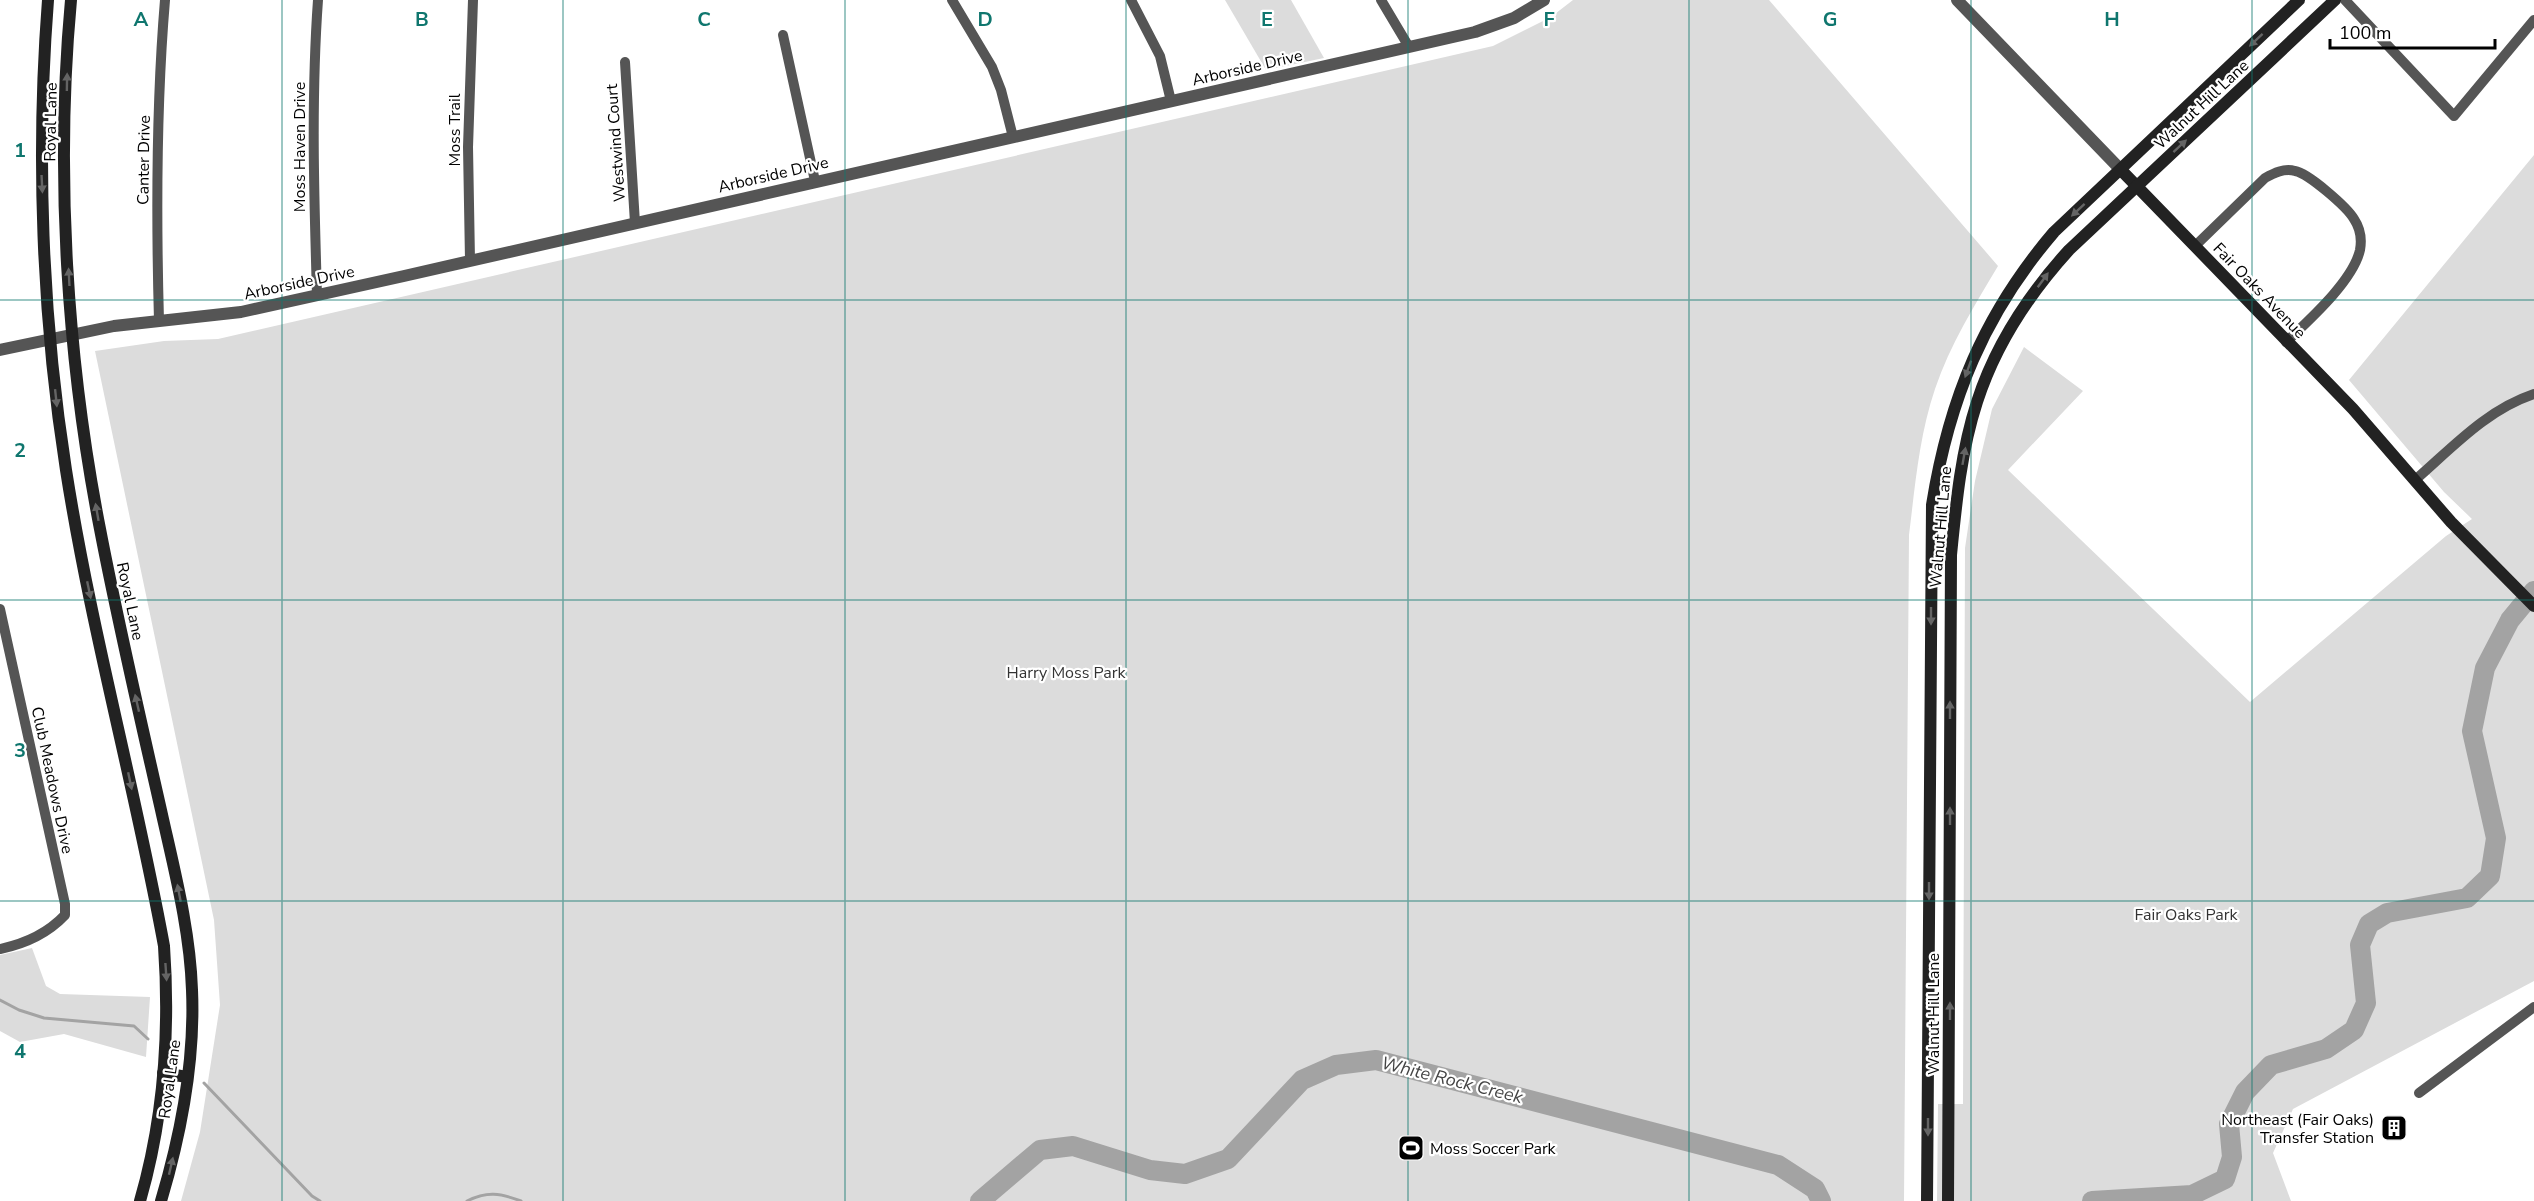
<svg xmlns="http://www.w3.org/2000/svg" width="2534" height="1201" viewBox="0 0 2534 1201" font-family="'Nunito Sans',sans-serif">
	<rect width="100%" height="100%" fill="#fff"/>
	<g fill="#dcdcdc">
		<path d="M1225,0H1291L1324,58L1266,70Z"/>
		<path d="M1573,0H1769L1998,266C1974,306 1950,345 1935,389C1919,436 1915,487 1909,535L1904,1201H181L200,1132L220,1005L214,920L95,351L164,341L218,339L1493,46L1551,17Z"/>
		<path d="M2534,155V981L2293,1109L2273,1153L2291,1201H1937L1938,1104H1963L1965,548L1975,481L1992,409L2024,347L2083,391L2008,470L2250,702L2446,536L2472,519L2444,492L2349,380Z"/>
		<path d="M32,948L46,986L60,994L150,997L146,1057L64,1034L20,1042L0,1031V955Z"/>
	</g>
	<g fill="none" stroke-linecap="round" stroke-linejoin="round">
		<g stroke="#a3a3a3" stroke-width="3">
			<path d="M0,1000L19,1010L44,1018L134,1026L148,1039"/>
			<path d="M204,1083L312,1196L320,1201"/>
			<path d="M467,1201C487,1191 500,1193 521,1201"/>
		</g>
		<g stroke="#a3a3a3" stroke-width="20">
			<path d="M980,1201L1040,1150L1073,1146L1150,1170L1185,1174L1228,1159L1302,1080L1336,1065L1376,1060L1778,1165L1815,1189L1821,1201"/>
			<path d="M2092,1201L2192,1195L2225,1179L2232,1157L2229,1124L2245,1092L2271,1065L2326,1049L2354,1030L2366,1003L2360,945L2369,924L2387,913L2467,898L2490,876L2496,838L2472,731L2485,668L2510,620L2534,591"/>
		</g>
		<g stroke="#555" stroke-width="10">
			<path d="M952,0L992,67L1001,90L1013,137"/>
			<path d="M1131,0L1160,56L1171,101"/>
			<path d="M1381,0L1409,47"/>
			<path d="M2345,0L2454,116L2534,20"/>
			<path d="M783,35L815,181"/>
			<path d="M625,62L635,223"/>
			<path d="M2195,246L2265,178C2274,173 2284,168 2295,171C2308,173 2347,207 2354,219C2360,228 2362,239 2360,250C2353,281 2309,320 2286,342"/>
			<path d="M470,260L468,147L473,0"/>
			<path d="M317,295C314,196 311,98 318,0"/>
			<path d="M159,321C156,214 156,107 165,0"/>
			<path d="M2415,480C2452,448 2486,410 2534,394"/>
			<path d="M0,609L65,904V915C48,933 24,944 0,949"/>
			<path d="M2419,1093L2534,1007"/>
		</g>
		<g stroke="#555" stroke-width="12">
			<path d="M1957,0L2121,170"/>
			<path d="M0,350L114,326L241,312L404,276L1475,32L1514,18L1544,0"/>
		</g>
		<g stroke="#222" stroke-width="12">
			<path d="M48,0C36,154 42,317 66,470C91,630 135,787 164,946C170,1032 164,1118 140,1201"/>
			<path d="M71,0C55,172 67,360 100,529C118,623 140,717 161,810C174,869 190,929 192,990C195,1060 181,1134 161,1201"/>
			<path d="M2121,170L2353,409L2451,522L2534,606"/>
			<path d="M163,1073L187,1077"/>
			<path d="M1927,1201L1932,505C1949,399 1984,314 2054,232L2299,0"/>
			<path d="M1948,1201L1951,555C1956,504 1961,451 1977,402C1995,346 2030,293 2069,250L2335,0"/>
		</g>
	</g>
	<defs><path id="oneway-solid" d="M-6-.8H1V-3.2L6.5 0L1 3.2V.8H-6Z" transform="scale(1.5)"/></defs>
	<g fill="#646464">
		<use href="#oneway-solid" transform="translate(2256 40) rotate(137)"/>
		<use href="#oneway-solid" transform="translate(67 82) rotate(-89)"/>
		<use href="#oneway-solid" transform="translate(2180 146) rotate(-43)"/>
		<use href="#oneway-solid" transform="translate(42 184) rotate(87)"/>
		<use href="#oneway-solid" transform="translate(2078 210) rotate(137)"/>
		<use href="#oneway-solid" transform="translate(69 277) rotate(-93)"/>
		<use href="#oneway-solid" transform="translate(2043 280) rotate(-54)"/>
		<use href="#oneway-solid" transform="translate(1968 369) rotate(110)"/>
		<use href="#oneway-solid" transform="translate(56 398) rotate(84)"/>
		<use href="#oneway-solid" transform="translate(1964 456) rotate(-80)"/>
		<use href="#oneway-solid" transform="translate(97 512) rotate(-100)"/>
		<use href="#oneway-solid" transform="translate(89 590) rotate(78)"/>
		<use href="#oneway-solid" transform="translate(1931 616) rotate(90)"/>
		<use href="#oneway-solid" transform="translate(137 703) rotate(-103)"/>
		<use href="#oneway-solid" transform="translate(1950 710) rotate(-90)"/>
		<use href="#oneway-solid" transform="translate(130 781) rotate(78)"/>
		<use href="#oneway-solid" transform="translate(1950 816) rotate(-90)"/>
		<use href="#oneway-solid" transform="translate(1929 891) rotate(90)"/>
		<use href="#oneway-solid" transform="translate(179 893) rotate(-101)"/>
		<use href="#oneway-solid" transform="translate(166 972) rotate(86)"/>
		<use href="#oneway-solid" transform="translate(1950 1011) rotate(-90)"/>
		<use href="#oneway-solid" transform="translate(1928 1127) rotate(90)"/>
		<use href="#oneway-solid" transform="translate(171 1166) rotate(-77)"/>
	</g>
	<path fill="none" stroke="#0f766e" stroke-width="1.5" stroke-opacity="0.55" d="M282,0V1201M563,0V1201M845,0V1201M1126,0V1201M1408,0V1201M1689,0V1201M1971,0V1201M2252,0V1201M0,300H2534M0,600H2534M0,901H2534"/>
	<defs>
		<g id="building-square" transform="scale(1.35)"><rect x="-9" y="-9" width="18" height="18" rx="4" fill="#000" stroke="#fff"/><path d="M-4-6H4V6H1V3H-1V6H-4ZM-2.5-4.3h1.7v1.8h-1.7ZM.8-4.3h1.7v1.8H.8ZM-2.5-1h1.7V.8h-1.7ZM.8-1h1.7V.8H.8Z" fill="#fff"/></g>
		<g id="stadium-square" transform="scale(1.35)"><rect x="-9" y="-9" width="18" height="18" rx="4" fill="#000" stroke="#fff"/><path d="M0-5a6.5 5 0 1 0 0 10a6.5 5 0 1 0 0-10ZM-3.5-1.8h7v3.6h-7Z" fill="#fff"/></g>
	</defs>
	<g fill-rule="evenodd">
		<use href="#building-square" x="2394" y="1128"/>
		<use href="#stadium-square" x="1411" y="1148"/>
	</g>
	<g text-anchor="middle" stroke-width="4.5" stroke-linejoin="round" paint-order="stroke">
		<g font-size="16" fill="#000" stroke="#fff">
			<text transform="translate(1247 67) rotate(-13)" y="6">Arborside Drive</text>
			<text transform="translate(2201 104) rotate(-43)" y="6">Walnut Hill Lane</text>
			<text transform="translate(50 122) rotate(-89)" y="6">Royal Lane</text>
			<text transform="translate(454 130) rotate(-90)" y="6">Moss Trail</text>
			<text transform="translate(615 143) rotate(-94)" y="6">Westwind Court</text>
			<text transform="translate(299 147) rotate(-90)" y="6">Moss Haven Drive</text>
			<text transform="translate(143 160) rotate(-89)" y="6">Canter Drive</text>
			<text transform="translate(773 174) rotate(-13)" y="6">Arborside Drive</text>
			<text transform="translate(299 282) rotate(-12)" y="6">Arborside Drive</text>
			<text transform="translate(2260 290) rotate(46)" y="6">Fair Oaks Avenue</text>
			<text transform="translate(1940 527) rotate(-85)" y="6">Walnut Hill Lane</text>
			<text transform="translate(131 601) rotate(78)" y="6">Royal Lane</text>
			<text transform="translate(53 780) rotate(78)" y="6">Club Meadows Drive</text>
			<text transform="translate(1933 1014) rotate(-90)" y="6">Walnut Hill Lane</text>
			<text transform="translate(169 1079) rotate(-82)" y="6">Royal Lane</text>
		</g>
		<g font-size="16" fill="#333" stroke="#fff">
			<text x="1066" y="678">Harry Moss Park</text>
			<text x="2186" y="920">Fair Oaks Park</text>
		</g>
		<g font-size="16" fill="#000" stroke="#fff" text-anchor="end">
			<text x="2374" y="1125">Northeast (Fair Oaks)<tspan x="2374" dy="18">Transfer Station</tspan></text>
			<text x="1430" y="1154" text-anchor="start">Moss Soccer Park</text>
		</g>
		<g font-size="18" font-style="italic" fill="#444" stroke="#fff">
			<text transform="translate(1452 1080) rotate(14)" y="6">White Rock Creek</text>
		</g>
	</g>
	<g font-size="20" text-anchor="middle" font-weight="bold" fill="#0f766e" stroke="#fff" stroke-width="4.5" stroke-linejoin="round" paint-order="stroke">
		<text x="141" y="26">A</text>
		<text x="422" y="26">B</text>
		<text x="704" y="26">C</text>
		<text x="985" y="26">D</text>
		<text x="1267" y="26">E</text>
		<text x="1549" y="26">F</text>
		<text x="1830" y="26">G</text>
		<text x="2112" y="26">H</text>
		<text x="20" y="157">1</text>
		<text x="20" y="457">2</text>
		<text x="20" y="757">3</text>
		<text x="20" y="1058">4</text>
	</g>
	<path d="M2330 39v9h165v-9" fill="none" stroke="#000000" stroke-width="3"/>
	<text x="2339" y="39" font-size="18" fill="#000000" stroke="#ffffff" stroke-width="4.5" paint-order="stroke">100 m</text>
</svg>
